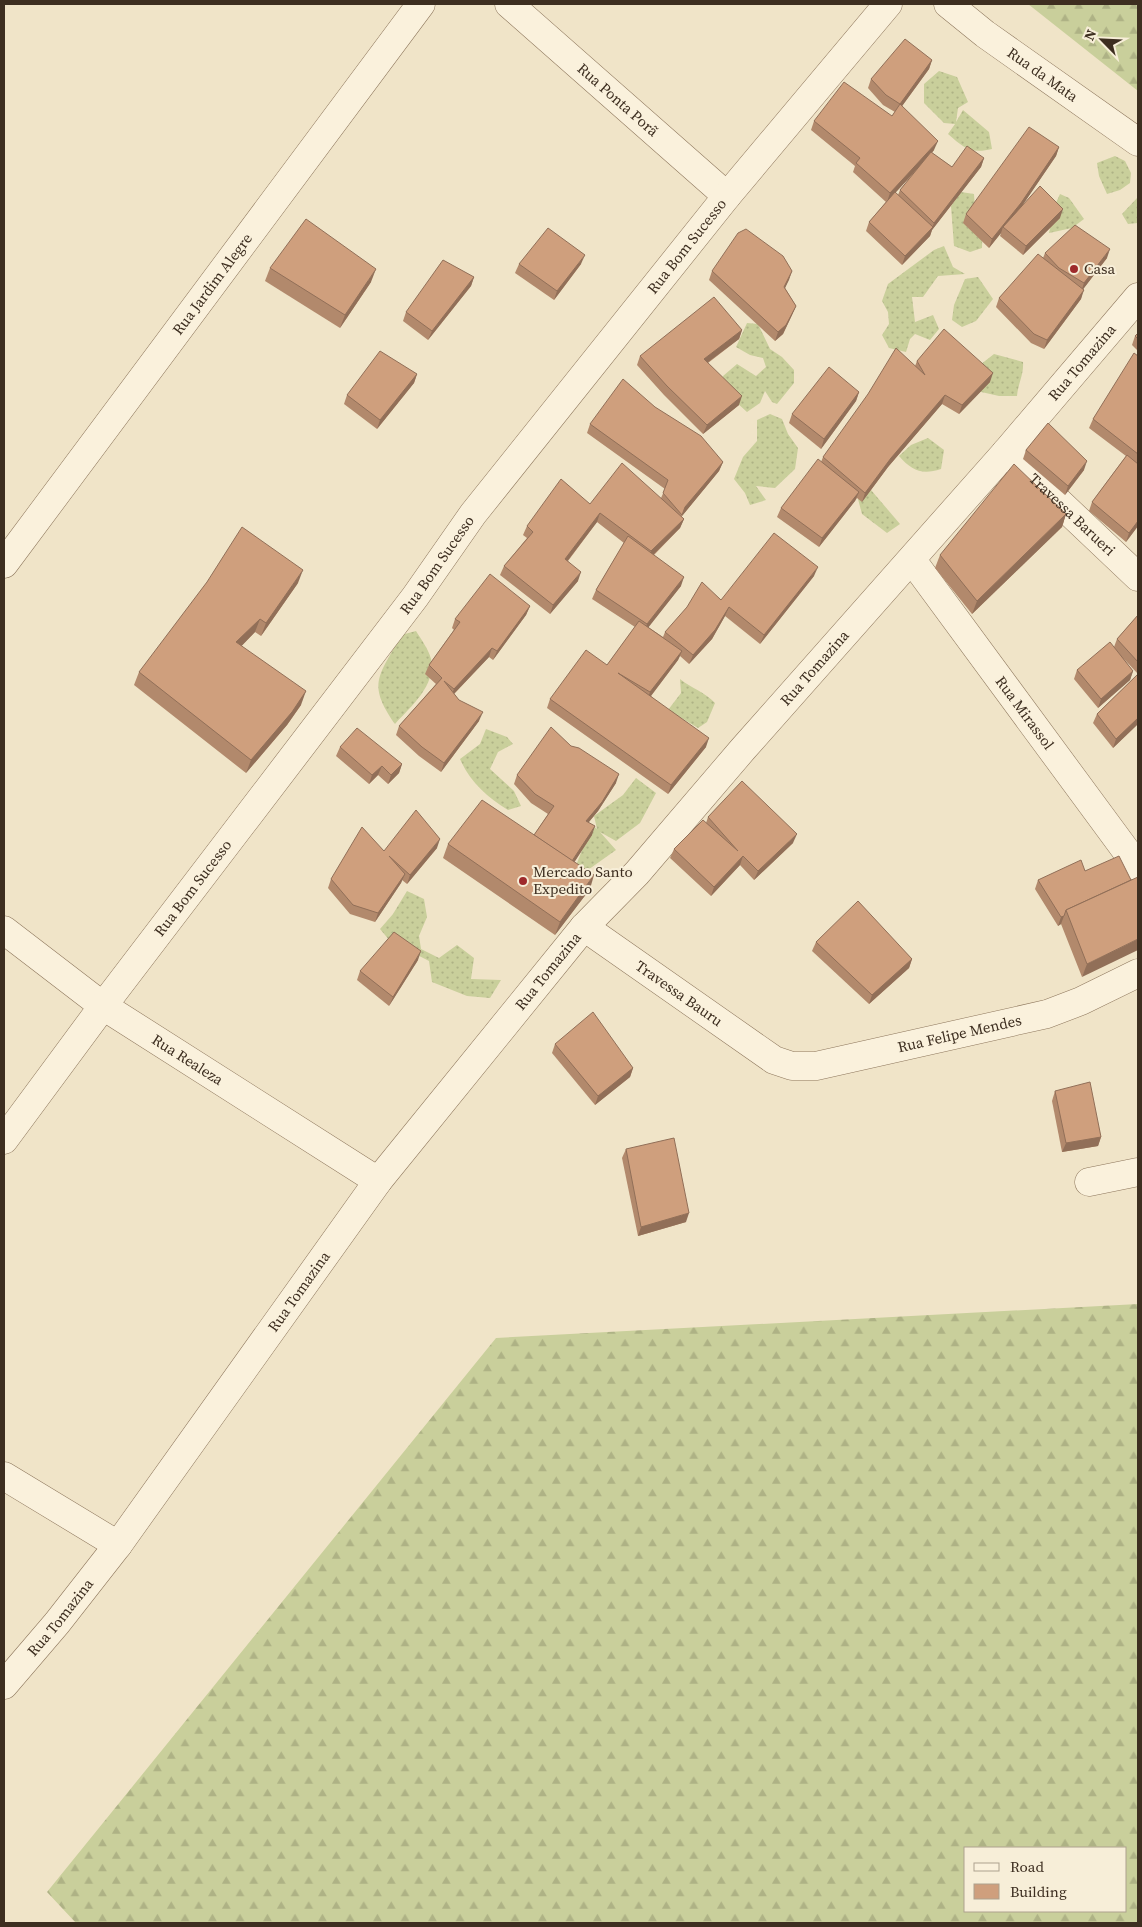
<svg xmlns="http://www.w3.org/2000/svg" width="1142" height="1927" viewBox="0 0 1142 1927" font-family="'Source Serif 4',serif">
	<defs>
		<pattern id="grass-dots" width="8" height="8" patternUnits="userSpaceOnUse" patternTransform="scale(1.25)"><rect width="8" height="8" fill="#c9cf9b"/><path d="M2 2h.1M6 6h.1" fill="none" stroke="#aeb285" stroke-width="1.8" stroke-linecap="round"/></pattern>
		<pattern id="forest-firs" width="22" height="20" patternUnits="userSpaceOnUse" patternTransform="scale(1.25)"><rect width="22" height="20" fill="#c9cf9b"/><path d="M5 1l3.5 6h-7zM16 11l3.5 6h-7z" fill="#aeb285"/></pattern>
	</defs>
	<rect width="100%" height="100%" fill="#f0e4c8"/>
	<g fill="url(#grass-dots)">
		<path d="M939,71L957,77L968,102L958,108L956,122L963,110L989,132L992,149C971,154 964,148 948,134L955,124L944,123L924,103V84Z"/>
		<path d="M1115,156L1125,161L1131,173L1130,183L1120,190L1107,194L1099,176L1097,163Z"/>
		<path d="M961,192L974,194C974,213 984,229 982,248L970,252L954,246L951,206Z"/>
		<path d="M1060,194L1069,198L1084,219L1072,228L1049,233L1055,205Z"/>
		<path d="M1138,197V223L1128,224L1122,214Z"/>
		<path d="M944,246L953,267L965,274L938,276L923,297H912L915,322L933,315L939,329L930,340L915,334L910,339L906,352L889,348L882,335L889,324L888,312L882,301L888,284L934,250Z"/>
		<path d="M978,277L993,299L976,321L962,327L952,320L954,305L965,279Z"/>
		<path d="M747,323L758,324L770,349L782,357L794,370V383L777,404L772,402L765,391L760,403L747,412L725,392L723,376L737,364L756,376L766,367L763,358L750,355L736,347Z"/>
		<path d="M994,354L1023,362C1024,374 1018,384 1017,396H999L968,389L976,368Z"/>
		<path d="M770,414L782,419L788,434L798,448L795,469L775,488L756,486L766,500L750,505L745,493L734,479L743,457L757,441V420Z"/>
		<path d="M928,438L944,450L941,469C922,475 912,471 899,456L911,445Z"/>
		<path d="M871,490L900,524L887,533L862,514L858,499Z"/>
		<path d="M416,631C421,639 429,650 431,659C436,686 411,706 395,724C366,682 380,676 401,635Z"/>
		<path d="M680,679C691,688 705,692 715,703L707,722L698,728L668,710L681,693Z"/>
		<path d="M486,729L507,737L513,744L498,752L490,769L514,791L521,806L508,810C487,797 470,782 460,759L480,744Z"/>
		<path d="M636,778L656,793L640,823L616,841L600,832L616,850L585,872L575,868L592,825L597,829L594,816L623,795Z"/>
		<path d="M407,891L424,899L427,917L419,936L421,949L439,958L457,945L474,958L471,979L501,980L490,998L467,996L432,982L429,961L390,941L380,929L393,914Z"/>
	</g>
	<g fill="url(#forest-firs)" fill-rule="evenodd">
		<path d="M1028,4H1138V91Z"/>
		<path d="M1138,1304V1923H76L47,1892L496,1338ZM966,1848H1126V1911H966Z"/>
	</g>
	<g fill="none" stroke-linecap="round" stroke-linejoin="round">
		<g stroke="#8d765c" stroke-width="29">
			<g id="street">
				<path id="s1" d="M509,4L727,196"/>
				<path id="s2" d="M948,4L985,34L1138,142"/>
				<path id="s3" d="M1006,452L1138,577"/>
				<path id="s4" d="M912,560L1138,867"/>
				<path id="s5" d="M4,564L421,4"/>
				<path id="s6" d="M584,927L774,1060L792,1066H816L1047,1014L1081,1001L1138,973"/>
				<path id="s7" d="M4,930L103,1006L378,1181"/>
				<path id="s8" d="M4,1140L103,1006L415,597L473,514L727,196L888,4"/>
				<path d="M1089,1182L1138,1172"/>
				<path d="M4,1476L118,1545"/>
				<path id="s9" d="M4,1685L57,1623L118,1545L378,1181L584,927L637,873L743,749L1006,452L1138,297"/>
			</g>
		</g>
		<use href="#street" stroke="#faf1dc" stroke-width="28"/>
	</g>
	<g fill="#b2896c" fill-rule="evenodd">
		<path d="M932,60L929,69L902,106L934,150L932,153L952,167L984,158L981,167L932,230L930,236L902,265L866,231L869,222L886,202L853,172L855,166L811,130L814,121L892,116L895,112L883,105L868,88L871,79ZM918,169L900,190L898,195L895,193Z"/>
		<path d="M1059,147L1056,156L1021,207L1060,218L1023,255L1000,236L1001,233L989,248L963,223L966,214Z"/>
		<path d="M1045,253L1107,258L1083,289L1081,299L1044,349L1031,343L996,307L999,298L1043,258Z"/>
		<path d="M519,264H581L554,300L515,273Z"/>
		<path d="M270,268L371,282L340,328L265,281Z"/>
		<path d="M712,271H792L785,288L796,306L792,315L783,334L775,341L709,280Z"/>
		<path d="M474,277L471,286L428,340L403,321L406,312Z"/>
		<path d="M742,330L739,339L708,363L739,405L703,434L664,395L637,365L640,356Z"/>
		<path d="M1138,333V351L1132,345L1135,336Z"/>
		<path d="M1138,356V526L1126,542L1089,511L1092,502L1126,456L1089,428L1093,419Z"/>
		<path d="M917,361L990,382L959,414L942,404L888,467L862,502L857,498L855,501L819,547L777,517L781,508L821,462L823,457L915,366Z"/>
		<path d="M417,374L414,383L377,429L344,404L347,395Z"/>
		<path d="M859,392L856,401L821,449L789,423L792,414Z"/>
		<path d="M655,407L723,462L719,471L682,516V517L684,519L680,528L654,555L681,586L648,627L663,637L665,632L721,600L814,576L760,644L725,616L712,639L689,664L680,656L678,660L651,696L706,747L668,794L547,708L550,699L607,665L635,627L592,599L596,590L624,543L597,522L568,561L578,581L550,614L500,575L504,566L527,538L523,535L527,526L590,504L661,498L665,489L587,433L590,424Z"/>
		<path d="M1026,450L1084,470L1065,495L1023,459Z"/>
		<path d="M1066,514L1062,527L972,614L935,568L940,555Z"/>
		<path d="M298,583L261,636L255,632L241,646L301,705L287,725L246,773L134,685L139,672Z"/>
		<path d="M530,606L526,615L493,660L489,657L454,694L459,700L479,721L441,772L419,756L396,735L399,726L436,684L425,674L429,665L454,630L452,628L455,619Z"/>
		<path d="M1138,615V724L1113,748L1093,723L1097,714L1138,674L1123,658L1133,671L1130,680L1098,708L1074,679L1077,670L1114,647L1117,639Z"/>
		<path d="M571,746L616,783L598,811L589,822L592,835L574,862L590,889L555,935L443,858L448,844L534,835L548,814L531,803L514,784L517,775Z"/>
		<path d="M340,747L402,764L399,773L388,784L378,775L369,784L336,756Z"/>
		<path d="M708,817L793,843L754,880L740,865L711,896L670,858L674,849L706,823Z"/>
		<path d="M437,848L407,884L402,880L401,883L375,922L350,914L328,888L331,879L384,851Z"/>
		<path d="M1085,871L1131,880L1082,977L1061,924L1058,926L1035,889L1038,880Z"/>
		<path d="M816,942L912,959L909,968L869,1004L812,951Z"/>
		<path d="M418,960L389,1006L357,980L360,971Z"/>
		<path d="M555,1044L633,1068L630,1077L595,1105L552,1053Z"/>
		<path d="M1055,1091L1101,1137L1098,1146L1062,1152L1052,1101Z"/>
		<path d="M626,1149L686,1222L638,1236L622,1158Z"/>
	</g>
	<g fill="#916f58">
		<path d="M932,60L929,69L897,113L900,104Z"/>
		<path d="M938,141L934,150L887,202L890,193Z"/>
		<path d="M1059,147L1056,156L1018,212L1003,227L1001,233L989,248L992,239Z"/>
		<path d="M984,158L981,167L932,230L930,236L902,265L905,256L932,228L934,223Z"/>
		<path d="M1063,209L1060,218L1023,255L1026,246Z"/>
		<path d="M1110,249L1107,258L1081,292L1084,283Z"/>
		<path d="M585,255L581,264L554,300L557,291Z"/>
		<path d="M376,269L371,282L340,328L345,315Z"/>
		<path d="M792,271L789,280L781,296L784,287Z"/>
		<path d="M474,277L471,286L428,340L432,331Z"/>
		<path d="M1084,290L1081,299L1044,349L1047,340Z"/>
		<path d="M796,306L792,315L783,334L775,341L778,332Z"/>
		<path d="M742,330L739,339L700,368L704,359Z"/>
		<path d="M993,373L990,382L959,414L962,405Z"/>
		<path d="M417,374L414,383L377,429L380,420Z"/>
		<path d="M859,392L856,401L821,449L824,439Z"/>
		<path d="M945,395L942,404L888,467L862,502L865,493L891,458Z"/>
		<path d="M742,396L739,405L703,434L707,425Z"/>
		<path d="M1087,461L1084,470L1065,495L1068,486Z"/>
		<path d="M723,462L719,471L682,516L679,524L684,519L680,528L648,560L651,551L679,524L685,507Z"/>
		<path d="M859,492L855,501L819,547L822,538Z"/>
		<path d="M600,513L597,522L562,568L565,559Z"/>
		<path d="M1066,514L1062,527L972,614L977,601Z"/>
		<path d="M1138,521V526L1126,542L1129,533Z"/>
		<path d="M818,567L814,576L760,644L764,635Z"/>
		<path d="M303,570L298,583L261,636L266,623Z"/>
		<path d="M581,572L578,581L550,614L553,605Z"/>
		<path d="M684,577L681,586L644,633L647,624Z"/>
		<path d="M530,606L526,615L493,660L497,651Z"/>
		<path d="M729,607L725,616L712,639L689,664L693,655Z"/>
		<path d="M260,619L255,632L232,656L236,642Z"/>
		<path d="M492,648L489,657L450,698L454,689Z"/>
		<path d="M682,651L678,660L647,701L650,692Z"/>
		<path d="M1133,671L1130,680L1098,708L1101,699Z"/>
		<path d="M306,691L301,705L287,725L246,773L251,760Z"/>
		<path d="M483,712L479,721L441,772L444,763Z"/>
		<path d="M1138,718V724L1113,748L1116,739Z"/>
		<path d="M709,738L706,747L668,794L671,785Z"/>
		<path d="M402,764L399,773L388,784L391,775Z"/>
		<path d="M382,766L378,775L369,784L372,775Z"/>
		<path d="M619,774L616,783L598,811L582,830L586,821Z"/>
		<path d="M595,826L592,835L568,872L571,863Z"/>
		<path d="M797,834L793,843L754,880L758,871Z"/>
		<path d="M440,839L437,848L407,884L410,875Z"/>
		<path d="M743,856L740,865L711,896L714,887Z"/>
		<path d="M405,874L401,883L375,922L378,913Z"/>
		<path d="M594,875L590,889L555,935L560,922Z"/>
		<path d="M1064,916L1061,924L1058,926L1061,917Z"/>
		<path d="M1138,939V950L1082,977L1087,964Z"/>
		<path d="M421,951L418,960L389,1006L393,997Z"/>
		<path d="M912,959L909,968L869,1004L872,995Z"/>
		<path d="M633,1068L630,1077L595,1105L598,1096Z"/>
		<path d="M1101,1137L1098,1146L1062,1152L1066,1143Z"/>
		<path d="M689,1213L686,1222L638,1236L641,1227Z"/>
	</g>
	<g fill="#cf9f7d" stroke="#916f58">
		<path d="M905,39L932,60L900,104L886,95L871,79Z"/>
		<path d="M844,82L892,116L900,104L938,141L890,193L856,163L860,158L814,121Z"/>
		<path d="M1029,127L1059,147L1021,203L992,239L966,214Z"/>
		<path d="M967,146L984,158L934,223L900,190L931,152L952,167Z"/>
		<path d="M1040,186L1063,209L1026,246L1003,227Z"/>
		<path d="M895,192L933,227L905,256L869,222Z"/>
		<path d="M306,219L376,269L345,315L270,268Z"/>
		<path d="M1075,225L1110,249L1084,283L1059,268L1045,253Z"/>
		<path d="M548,228L585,255L557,291L519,264Z"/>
		<path d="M746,229L783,256L792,271L784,287L796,306L786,325L778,332L712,271L738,233Z"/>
		<path d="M1038,254L1084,290L1047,340L1034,334L999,298Z"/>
		<path d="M443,260L474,277L432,331L406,312Z"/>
		<path d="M714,297L742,330L704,359L742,396L707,425L667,386L640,356Z"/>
		<path d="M944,329L993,373L962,405L945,395L891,458L865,493L823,457L868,394L896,348L925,375L917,361Z"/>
		<path d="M1138,333V339L1135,336Z"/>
		<path d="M380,351L417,374L380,420L347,395Z"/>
		<path d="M1134,353L1138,356V454L1093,419Z"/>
		<path d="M829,367L859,392L824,439L792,414Z"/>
		<path d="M623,379L655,407L701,436L723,462L685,507L682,515L663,493L668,480L590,424Z"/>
		<path d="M1048,423L1087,461L1068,486L1026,450Z"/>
		<path d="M1127,455L1138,464V521L1129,533L1092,502Z"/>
		<path d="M818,459L859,492L822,538L781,508Z"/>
		<path d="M622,463L684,519L651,551L600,513L565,559L581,572L553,605L504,566L533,532L527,526L561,479L590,504Z"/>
		<path d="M1014,464L1066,514L977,601L940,555Z"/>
		<path d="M242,527L303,570L266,623L260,619L236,642L306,691L292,712L251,760L139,672L207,582Z"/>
		<path d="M774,533L818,567L764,635L729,607L715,630L693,655L665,632L687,607L702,582L721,600Z"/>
		<path d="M628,536L684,577L647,624L596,590Z"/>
		<path d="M490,574L530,606L497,651L492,648L454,689L444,681L459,700L483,712L444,763L422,747L399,726L442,678L429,665L460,622L455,619Z"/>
		<path d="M1138,615V662L1117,639Z"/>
		<path d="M639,621L682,651L650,692L618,673L709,738L671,785L550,699L586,650L607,665Z"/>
		<path d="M1110,642L1133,671L1101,699L1077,670Z"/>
		<path d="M1138,674V718L1116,739L1097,714Z"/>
		<path d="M551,727L571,746L579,748L619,774L602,802L586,821L595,826L572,861L534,835L554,806L535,794L517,775Z"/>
		<path d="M357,728L402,764L391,775L382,766L372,775L340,747Z"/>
		<path d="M742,781L797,834L758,871L743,856L714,887L674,849L703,820L738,851L708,817Z"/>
		<path d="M482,800L594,875L560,922L448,844Z"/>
		<path d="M416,810L440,839L410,875L389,856L405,874L378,913L353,905L331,879L362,827L384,851Z"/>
		<path d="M1119,856L1131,880L1066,910L1064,916L1061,917L1038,880L1081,860L1085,871Z"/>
		<path d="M1138,877V939L1087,964L1066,910Z"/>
		<path d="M858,901L912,959L872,995L816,942Z"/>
		<path d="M394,932L421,951L393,997L360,971Z"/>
		<path d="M593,1012L633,1068L598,1096L555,1044Z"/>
		<path d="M1090,1082L1101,1137L1066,1143L1055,1091Z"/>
		<path d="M674,1138L689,1213L641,1227L626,1149Z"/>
	</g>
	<g fill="#9e2a2b" stroke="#f7eed8" stroke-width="2">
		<circle cx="1074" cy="269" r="5"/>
		<circle cx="523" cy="881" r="5"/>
	</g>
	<g text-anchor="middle" stroke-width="4" stroke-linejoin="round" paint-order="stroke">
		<g font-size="15" fill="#3d2e20" stroke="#f7eed8">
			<text dy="5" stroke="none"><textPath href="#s2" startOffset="118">Rua da Mata</textPath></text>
			<text dy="5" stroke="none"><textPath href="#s1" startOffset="145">Rua Ponta Porã</textPath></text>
			<text dy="5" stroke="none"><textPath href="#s8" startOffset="1125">Rua Bom Sucesso</textPath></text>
			<text dy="5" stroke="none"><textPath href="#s5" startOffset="349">Rua Jardim Alegre</textPath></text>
			<text dy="5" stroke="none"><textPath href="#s9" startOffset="1708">Rua Tomazina</textPath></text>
			<text dy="5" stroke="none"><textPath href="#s3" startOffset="91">Travessa Barueri</textPath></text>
			<text dy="5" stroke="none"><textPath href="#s8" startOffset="720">Rua Bom Sucesso</textPath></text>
			<text dy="5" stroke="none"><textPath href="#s9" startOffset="1302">Rua Tomazina</textPath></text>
			<text dy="5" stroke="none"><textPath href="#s4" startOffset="190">Rua Mirassol</textPath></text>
			<text dy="5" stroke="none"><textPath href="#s8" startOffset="315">Rua Bom Sucesso</textPath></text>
			<text dy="5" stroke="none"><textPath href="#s9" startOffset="898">Rua Tomazina</textPath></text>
			<text dy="5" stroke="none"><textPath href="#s6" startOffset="116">Travessa Bauru</textPath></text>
			<text dy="5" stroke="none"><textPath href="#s6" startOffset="422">Rua Felipe Mendes</textPath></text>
			<text dy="5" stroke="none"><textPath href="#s7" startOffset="225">Rua Realeza</textPath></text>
			<text dy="5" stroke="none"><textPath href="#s9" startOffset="492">Rua Tomazina</textPath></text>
			<text dy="5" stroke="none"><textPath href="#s9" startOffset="88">Rua Tomazina</textPath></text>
		</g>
		<g font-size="15" fill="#3d2e20" stroke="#f7eed8" text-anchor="start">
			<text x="1084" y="274">Casa</text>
			<text x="533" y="877">Mercado Santo<tspan x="533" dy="17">Expedito</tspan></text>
		</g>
	</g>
	<rect width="1142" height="1927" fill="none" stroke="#3d2e20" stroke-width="10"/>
	<rect x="964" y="1847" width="162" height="65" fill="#f7eed8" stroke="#ada18e"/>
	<rect x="974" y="1863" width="25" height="8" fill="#faf1dc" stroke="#ada18e"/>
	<text x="1010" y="1872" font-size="15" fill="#3d2e20">Road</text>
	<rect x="974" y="1884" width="25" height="15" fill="#cf9f7d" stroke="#ada18e"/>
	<text x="1010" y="1897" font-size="15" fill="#3d2e20">Building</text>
	<g transform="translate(1102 40) rotate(294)" stroke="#f7eed8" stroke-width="4" paint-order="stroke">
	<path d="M0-4L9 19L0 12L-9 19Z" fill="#3d2e20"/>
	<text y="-8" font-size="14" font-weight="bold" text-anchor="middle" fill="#3d2e20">N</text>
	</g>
</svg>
